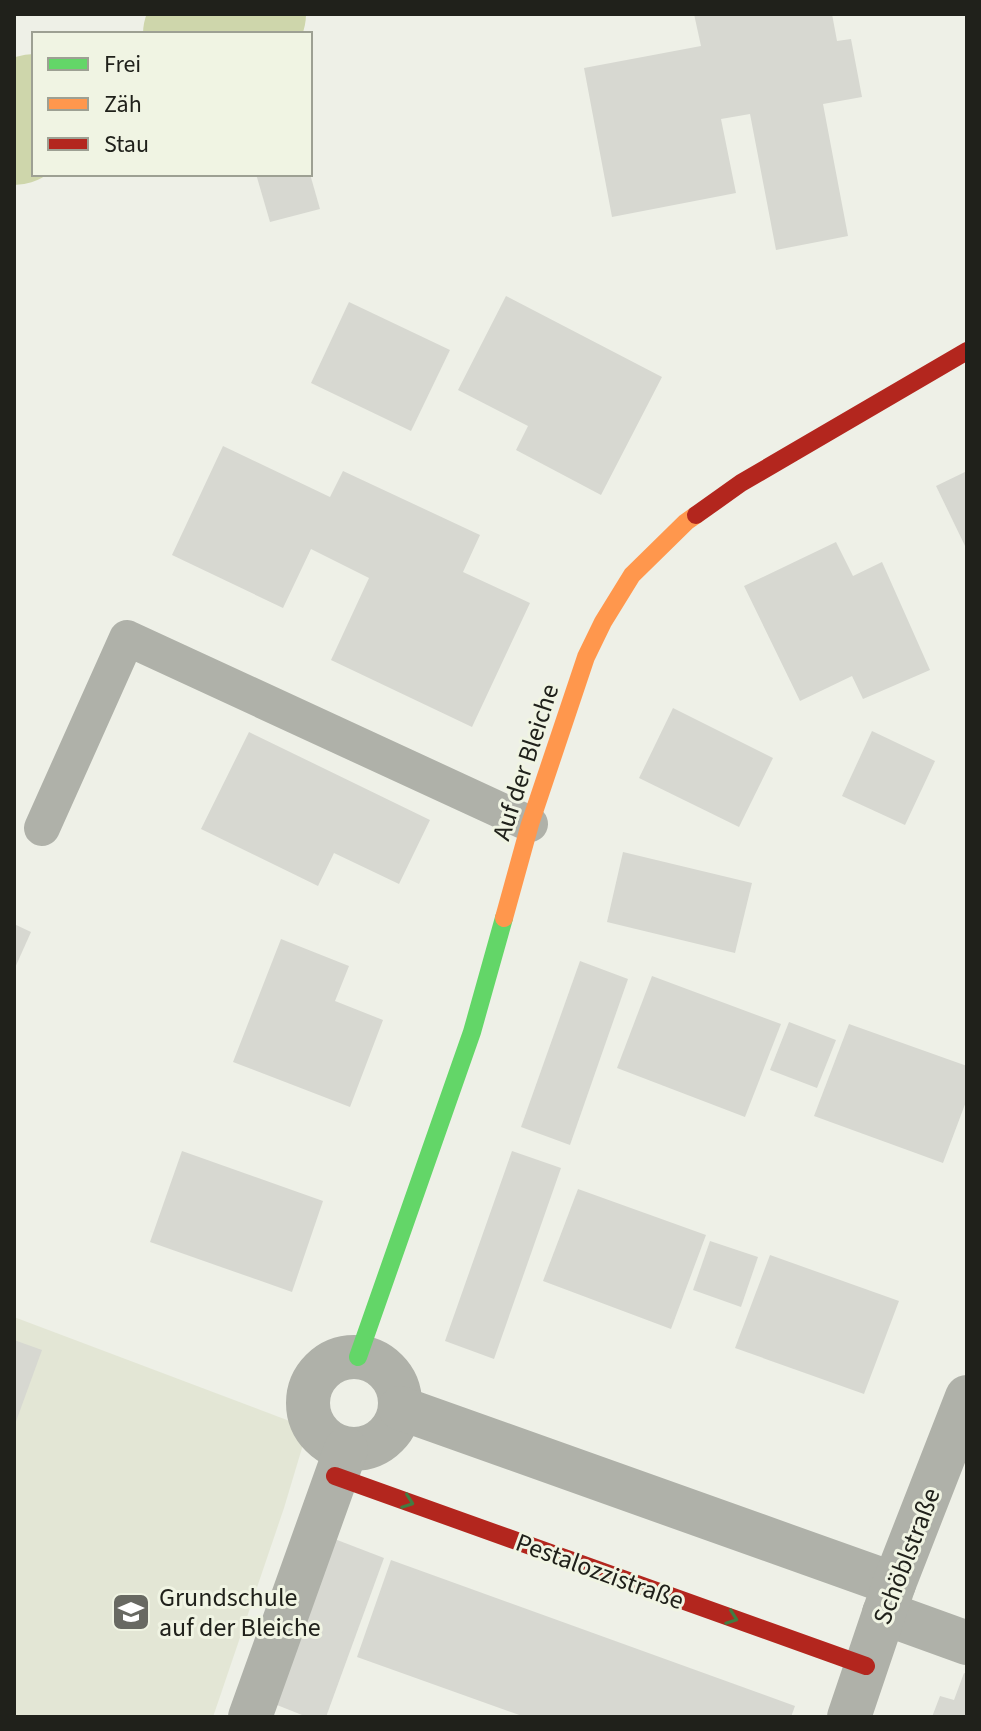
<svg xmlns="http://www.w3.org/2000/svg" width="981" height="1731" viewBox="0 0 981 1731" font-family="'Source Sans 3',sans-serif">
	<rect width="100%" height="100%" fill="#eef0e7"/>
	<path fill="#e3e6d5" d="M14,1317L308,1428L284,1508L213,1717H14Z"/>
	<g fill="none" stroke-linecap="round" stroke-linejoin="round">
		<g stroke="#ced6ab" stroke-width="114">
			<path d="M200,34L249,14"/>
			<path d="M14,128L34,111"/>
		</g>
	</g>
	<g fill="#d7d8d1">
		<path d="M694,14H832L837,41L851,39L862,97L823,104L848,236L776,250L750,114L721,119L736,193L612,217L584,68L701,46Z"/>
		<path d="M256,174H310L320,209L270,222Z"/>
		<path d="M506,296L662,377L601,495L516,450L528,426L458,390Z"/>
		<path d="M349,302L450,350L411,431L311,383Z"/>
		<path d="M223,446L330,497L343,471L480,535L463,572L530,603L472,727L331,660L369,578L311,549L283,608L172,555Z"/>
		<path d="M967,471V550L936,486Z"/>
		<path d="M836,542L853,576L882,562L930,670L863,699L852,676L800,701L744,586Z"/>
		<path d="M673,708L773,758L739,827L639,778Z"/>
		<path d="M872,731L935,761L905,825L842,796Z"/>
		<path d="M249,732L430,820L399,884L334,853L318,886L201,829Z"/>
		<path d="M623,852L752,883L735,953L607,922Z"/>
		<path d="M14,924L31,932L14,970Z"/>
		<path d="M281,939L349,966L335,1001L383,1020L350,1107L233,1062Z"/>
		<path d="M580,961L628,979L570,1145L521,1127Z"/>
		<path d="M652,976L781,1024L745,1117L617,1068Z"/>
		<path d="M789,1022L836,1040L817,1088L770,1070Z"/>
		<path d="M849,1024L967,1066V1099L943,1163L814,1116Z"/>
		<path d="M182,1151L323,1201L292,1292L150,1242Z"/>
		<path d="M512,1151L561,1168L494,1359L445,1341Z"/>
		<path d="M578,1189L706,1235L671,1329L543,1281Z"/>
		<path d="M710,1241L758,1257L741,1307L693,1290Z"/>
		<path d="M770,1255L899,1301L864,1394L735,1348Z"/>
		<path d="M14,1340L42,1350L14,1427Z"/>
		<path d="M332,1538L384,1558L326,1717H307L272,1703Z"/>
		<path d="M391,1560L795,1706L791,1717H525L357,1657Z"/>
		<path d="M964,1673L967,1674V1717H932L940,1696L954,1700Z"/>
	</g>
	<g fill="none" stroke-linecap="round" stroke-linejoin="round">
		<path stroke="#afb1a9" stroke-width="36" d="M42,828L127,638L530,824"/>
		<g stroke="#afb1a9" stroke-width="44">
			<circle cx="354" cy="1403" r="46"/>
			<path d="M400,1408L894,1584"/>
			<path d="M884,1613L967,1643"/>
			<path d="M250,1717L346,1449"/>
			<path d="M849,1717L894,1584L967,1397"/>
		</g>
		<path stroke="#63d668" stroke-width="18" d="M358,1357L472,1032L504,918"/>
		<path stroke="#ff974d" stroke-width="18" d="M504,918L530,824L586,657L603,622L632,575L686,522L696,515"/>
		<g stroke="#b3261e" stroke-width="18">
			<path d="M696,515L741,483L967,351"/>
			<path d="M335,1476L866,1666"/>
		</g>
	</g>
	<defs><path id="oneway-chevron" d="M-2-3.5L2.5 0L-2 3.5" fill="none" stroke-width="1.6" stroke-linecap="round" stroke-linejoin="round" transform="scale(2)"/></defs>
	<g stroke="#427c42">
		<use href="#oneway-chevron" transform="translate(408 1502) rotate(20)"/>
		<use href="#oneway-chevron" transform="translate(732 1618) rotate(20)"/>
	</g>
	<defs>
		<g id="school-square" transform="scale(2)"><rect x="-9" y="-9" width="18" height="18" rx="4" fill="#686962" stroke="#f0f4e3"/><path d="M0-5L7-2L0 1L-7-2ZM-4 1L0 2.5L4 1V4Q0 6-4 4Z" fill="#fff"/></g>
	</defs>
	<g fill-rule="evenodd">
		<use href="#school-square" x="131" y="1612"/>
	</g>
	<g text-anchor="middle" stroke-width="6" stroke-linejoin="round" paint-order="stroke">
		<g font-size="26" fill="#20211b" stroke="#f0f4e3">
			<text transform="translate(525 762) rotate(-72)" y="9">Auf der Bleiche</text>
			<text transform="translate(906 1556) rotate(-69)" y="9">Schöblstraße</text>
			<text transform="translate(600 1571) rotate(20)" y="9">Pestalozzistraße</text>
		</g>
		<g font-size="26" fill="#20211b" stroke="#f0f4e3" text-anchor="start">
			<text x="159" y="1606">Grundschule<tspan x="159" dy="30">auf der Bleiche</tspan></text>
		</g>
	</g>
	<rect width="981" height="1731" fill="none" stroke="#20211b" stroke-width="32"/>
	<rect x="32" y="32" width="280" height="144" fill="#f0f4e3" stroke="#9da093" stroke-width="2"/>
	<rect x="48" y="58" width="40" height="12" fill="#63d668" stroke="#9da093" stroke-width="2"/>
	<text x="104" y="72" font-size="24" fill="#20211b">Frei</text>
	<rect x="48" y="98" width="40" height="12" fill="#ff974d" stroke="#9da093" stroke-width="2"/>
	<text x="104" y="112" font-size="24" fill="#20211b">Zäh</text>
	<rect x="48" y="138" width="40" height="12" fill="#b3261e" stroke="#9da093" stroke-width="2"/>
	<text x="104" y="152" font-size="24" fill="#20211b">Stau</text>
</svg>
